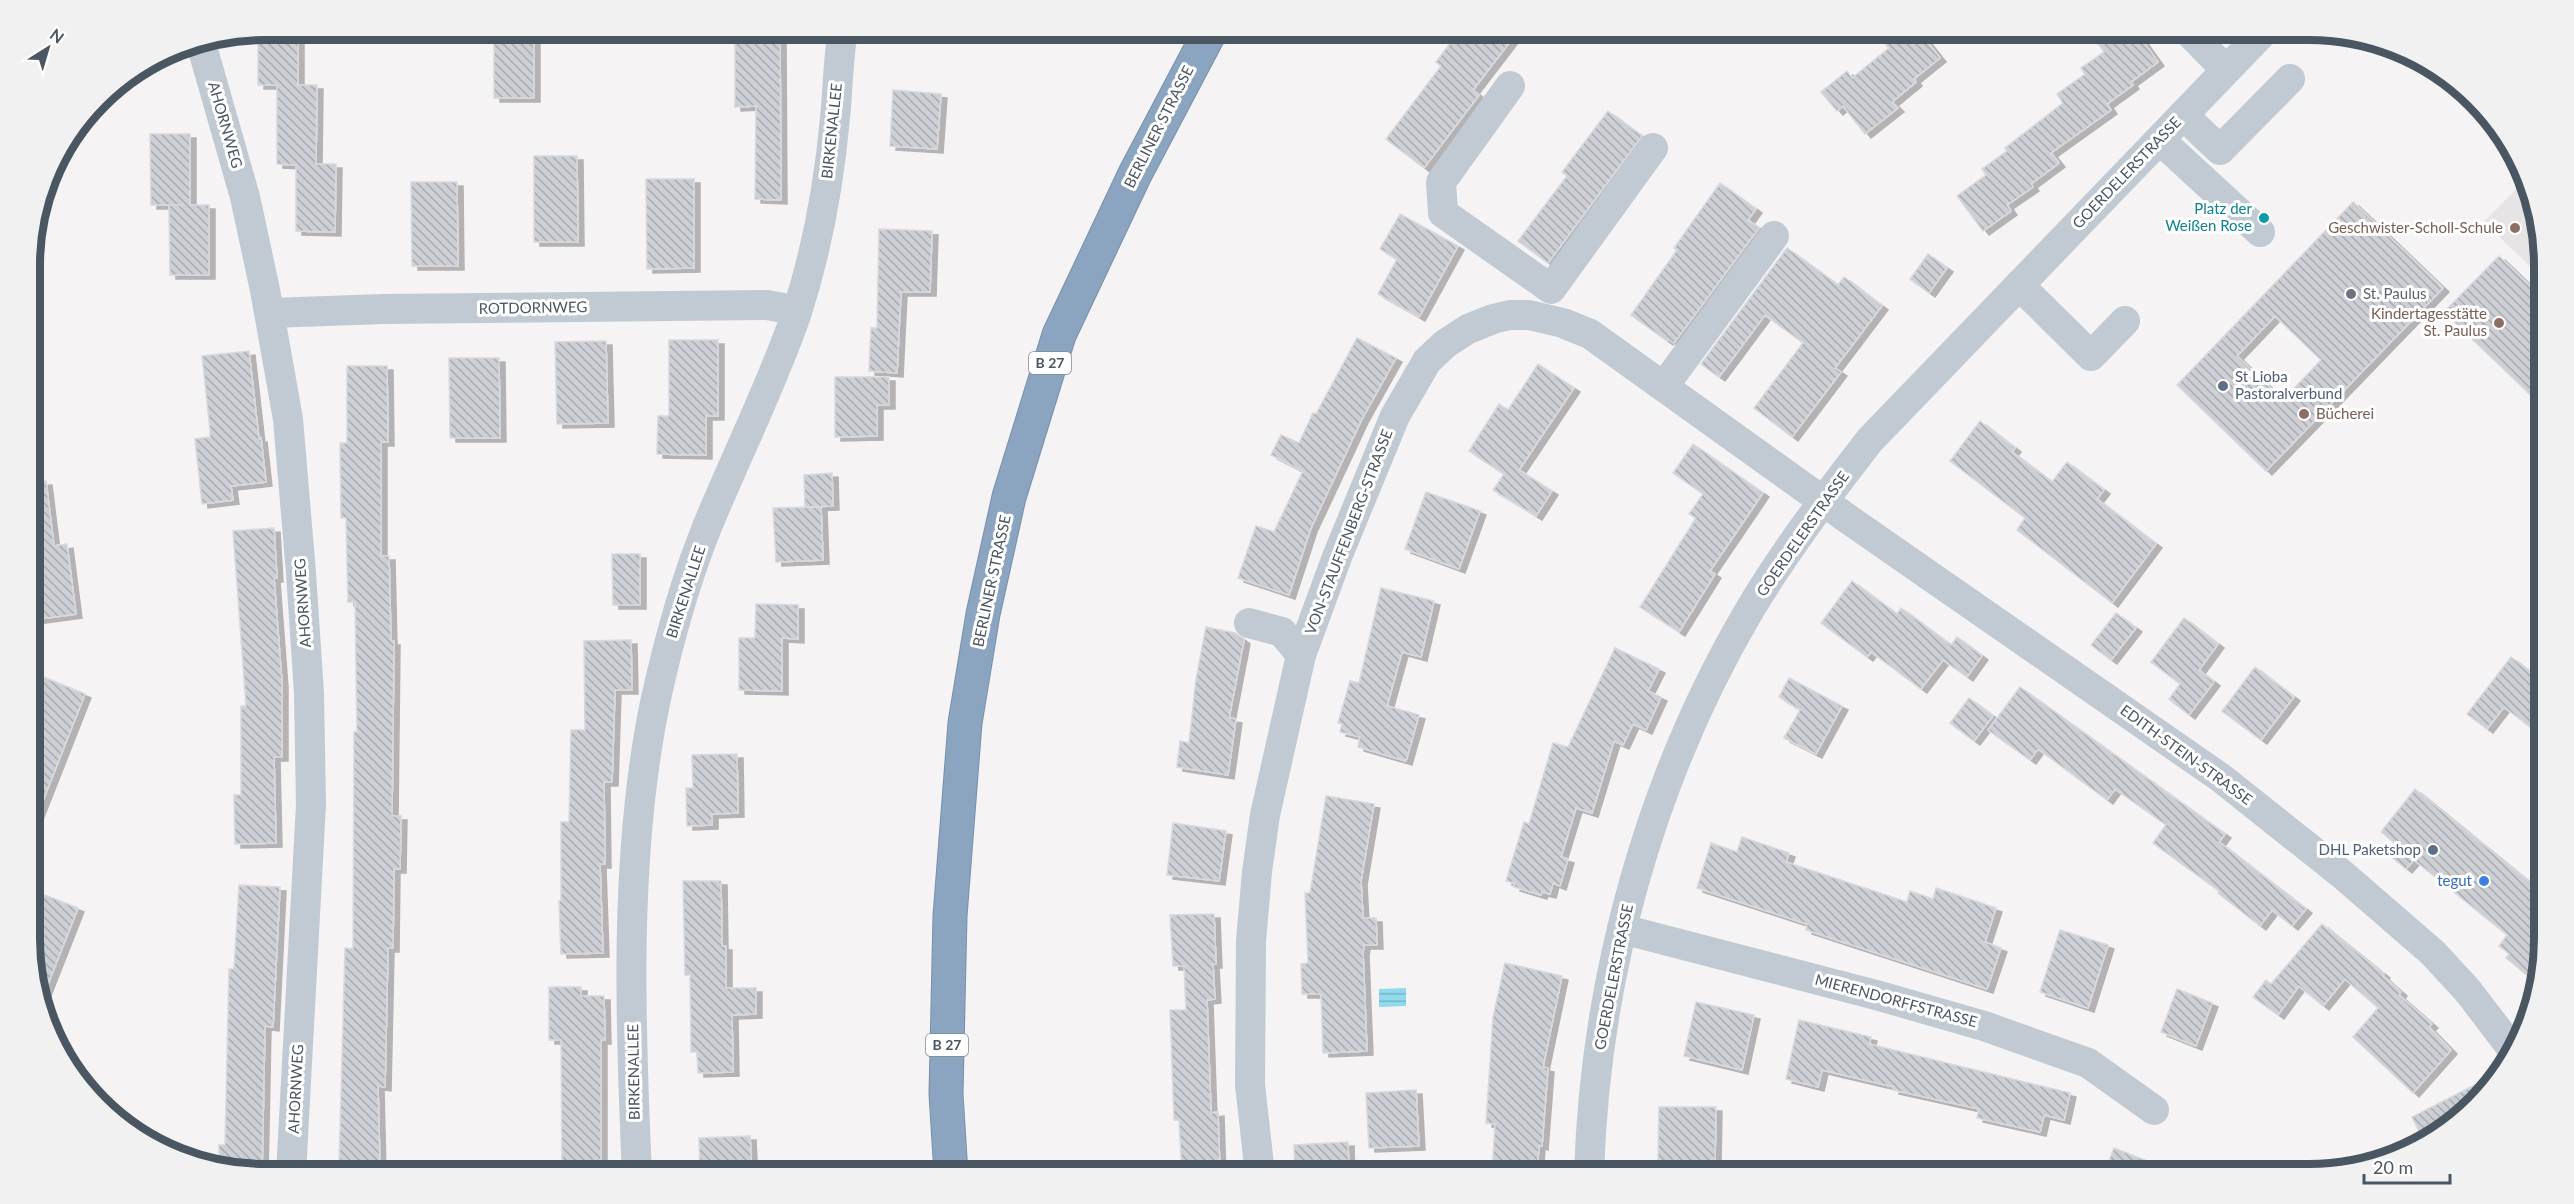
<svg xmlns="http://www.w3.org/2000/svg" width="2574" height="1204" viewBox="0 0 2574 1204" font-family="Lato,sans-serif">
	<defs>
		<pattern id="water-rules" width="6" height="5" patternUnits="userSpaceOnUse" patternTransform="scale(1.5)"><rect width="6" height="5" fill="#90daee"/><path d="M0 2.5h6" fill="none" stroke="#78b4c4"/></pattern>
		<pattern id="building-back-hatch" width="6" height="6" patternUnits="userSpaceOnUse" patternTransform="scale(1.5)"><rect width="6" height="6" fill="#cdcfd5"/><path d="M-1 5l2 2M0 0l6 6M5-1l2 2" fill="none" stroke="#a8abb0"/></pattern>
		<filter id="shadow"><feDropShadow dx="6" dy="4" stdDeviation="0" flood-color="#0004"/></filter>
	</defs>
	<rect width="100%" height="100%" fill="#f5f3f3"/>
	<path fill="#e6e4e5" d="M2527,178L2542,235V278L2484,222Z"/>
	<path fill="url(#water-rules)" d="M1406,988V1006L1379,1007V989Z"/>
	<g fill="url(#building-back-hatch)" stroke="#d7d9de" stroke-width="1.5" fill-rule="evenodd" filter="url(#shadow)">
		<path d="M265,30H298V85H317L316,164H336L335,232L296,231V165L277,164V85H258V31Z"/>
		<rect x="494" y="30" width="40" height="68"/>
		<path d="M735,30H780L781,200L755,199L756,106L735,107Z"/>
		<path d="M1460,30H1519L1473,90L1479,95L1424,168L1386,139L1441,66L1436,62Z"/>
		<path d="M1904,30H1918L1940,58L1914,79L1916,82L1892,102L1898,108L1865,134L1843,106L1837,111L1821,92L1847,71L1852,78L1889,48L1886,45Z"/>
		<path d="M2089,30H2135L2158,62L2131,82L2133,85L2107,104L2111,110L2051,153L2059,163L2031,184L2033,187L2007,205L2011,211L1983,231L1957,196L1986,175L1982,169L2007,151L2005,148L2063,103L2057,94L2085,74L2081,68L2104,52Z"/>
		<path d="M893,90L941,94L937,149L890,146Z"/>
		<path d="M1608,111L1642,136L1548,263L1518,241L1567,176L1562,172Z"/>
		<path d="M150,134H190V205H209V275H170L169,205H184H151Z"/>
		<path d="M534,156H577L578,242H534Z"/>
		<path d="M646,179H694V268L647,269Z"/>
		<path d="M411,182H457L458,266H412Z"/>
		<path d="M1720,183L1756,209L1748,220L1759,228L1674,343L1668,339L1667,341L1631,315L1677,250L1674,248Z"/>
		<path d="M2353,202L2443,288L2266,471L2177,385ZM2275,316L2321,360L2283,400L2237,356Z"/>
		<path d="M1400,214L1458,246L1419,317L1378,294L1397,259L1380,249Z"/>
		<path d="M879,229L932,231L930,292H901L897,373L869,371L871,328H877Z"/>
		<path d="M1787,248L1838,285L1844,277L1882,306L1835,368L1841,372L1792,437L1754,408L1803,343L1765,315L1719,377L1701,364Z"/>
		<path d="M1928,254L1947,268L1929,293L1910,279Z"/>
		<path d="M2499,256L2542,297L2543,407L2444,312Z"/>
		<path d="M1357,338L1396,358L1362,419L1311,528L1289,595L1238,578L1256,526L1274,532L1303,471L1271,455L1281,435L1299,443L1313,413L1316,414Z"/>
		<path d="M669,340H718V416H706V455L657,454L658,416H669Z"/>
		<path d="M606,341L608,423L557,424L555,342Z"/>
		<path d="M249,351L259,439L261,438L266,482L231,486L233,500L202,504L195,439L210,437V430L202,356Z"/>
		<path d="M449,358H499L500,438H450Z"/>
		<path d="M1538,364L1574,388L1519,470L1552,491L1536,516L1493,490L1504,474L1469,451L1499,404L1508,410Z"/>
		<path d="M347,366H387L388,442H381V556H389L391,641H394L392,816H401L400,869H394L393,948H388L385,1087L378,1086L380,1168H339L345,948L353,949L354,732H357L355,602H348L346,518H341L340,443H347Z"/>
		<path d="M835,377H889V405H877V436L835,437Z"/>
		<path d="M1980,421L2015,448L2012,452L2052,482L2067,462L2104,490L2097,499L2156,544L2112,603L2017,530L2025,518L1950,461Z"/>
		<path d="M1693,444L1763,493L1710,571L1715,574L1679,632L1640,607L1696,518L1689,514L1703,494L1673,473Z"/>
		<path d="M832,473L833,506L805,507L804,475Z"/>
		<path d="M46,481L54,546L67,544L76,614L33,620L31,482Z"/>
		<path d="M1426,492L1480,511L1459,569L1405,549Z"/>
		<path d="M821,507L823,560L776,562L773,508Z"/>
		<path d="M274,528L277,578H274L282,683V757H274L276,843L235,844L234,795H241V706H246L233,531Z"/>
		<path d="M612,554H640V605H613Z"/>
		<path d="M1852,581L1897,614L1901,608L1951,645L1957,637L1982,656L1967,677L1943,660L1921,689L1871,652L1867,657L1821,623Z"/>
		<path d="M1381,588L1434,601L1421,657L1402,652L1387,706L1419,715L1406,761L1358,747L1360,737L1340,732L1342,724L1338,723L1350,681L1359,683Z"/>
		<path d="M756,604L798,605V639L782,638V691L739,690V638H755Z"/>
		<path d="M2116,613L2136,628L2111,660L2091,645Z"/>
		<path d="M2184,618L2218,644L2199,670L2214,682L2189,715L2169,699L2180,684L2151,662Z"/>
		<path d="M1206,627L1235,633L1244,640L1229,718L1236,719L1228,775L1177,767L1180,741L1189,743L1196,679Z"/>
		<path d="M631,640L632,690H615L612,782H604L605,864H600L603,953L561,954L559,901H561V822H569L571,730H585L584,641Z"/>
		<path d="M1615,648L1659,669L1648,691L1661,697L1646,730L1633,724L1623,745L1614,741L1592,813L1576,808L1561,857L1568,859L1560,886L1553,883L1550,894L1542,892L1541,895L1514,887L1515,883L1506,881L1524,822L1529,824L1553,743L1568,747Z"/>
		<path d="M2511,657L2543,682V737L2504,707L2487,729L2467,714Z"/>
		<path d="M2255,667L2294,697L2261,740L2222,711Z"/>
		<path d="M41,676L85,694L33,826L31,701Z"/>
		<path d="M1789,678L1842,706L1816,754L1784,738L1800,710L1779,697Z"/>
		<path d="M2020,687L2225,834L2219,842L2306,909L2292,926L2272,910L2260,926L2218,893L2219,891L2153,843L2166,825L2115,789L2107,800L2038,749L2030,760L1988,730Z"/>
		<path d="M1969,698L1993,716L1974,741L1950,723Z"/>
		<path d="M737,754L738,813L712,814V825L687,826L686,788H693L692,755Z"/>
		<path d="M2415,789L2544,894V939L2535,982L2506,958L2509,954L2499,946L2507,935L2414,860L2406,869L2389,855L2397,845L2381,832Z"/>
		<path d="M1326,796L1374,804L1361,881L1363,918H1376L1377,945H1364L1363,952L1367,1051L1323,1053L1321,994H1302L1301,964L1308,963L1305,893H1310Z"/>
		<path d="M1173,823L1226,831L1219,881L1167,875Z"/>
		<path d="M1742,837L1789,853L1786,862L1907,902L1910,891L1933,899L1936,888L1996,908L1985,942L2001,948L1987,989L1806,930L1807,924L1697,888L1711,843L1737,852Z"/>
		<path d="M683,881H721L722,946H726V988H756V1014L732,1015L733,1072L698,1073L697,1052H691L690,975H685Z"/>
		<path d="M239,885L280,887L273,1027L265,1026L262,1173L219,1165V1145H225L229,969H234Z"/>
		<path d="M32,890L78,908L41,1002L32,970Z"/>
		<path d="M1214,914L1216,964H1213L1215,999L1207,1000L1211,1113L1218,1112L1220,1174H1182L1179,1120H1174L1170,1010H1186L1184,966H1173L1170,915Z"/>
		<path d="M2322,924L2384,974L2383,976L2401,992L2399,995L2432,1024L2429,1027L2451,1050L2413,1093L2353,1037L2378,1008L2345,979L2323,1006L2299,986L2278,1015L2253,997L2266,980L2271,984Z"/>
		<path d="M2060,930L2108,945L2088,1008L2040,992Z"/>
		<path d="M1505,963L1562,976L1543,1067L1548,1068L1542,1146L1539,1145L1537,1174H1492L1495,1124L1486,1123L1493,1017Z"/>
		<path d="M549,987H581V996H604L605,1040H601V1174H562L561,1040H549Z"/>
		<path d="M2177,989L2212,1003L2196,1046L2161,1032Z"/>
		<path d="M1696,1002L1754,1015L1742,1070L1684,1056Z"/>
		<path d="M1799,1020L1871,1037L1869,1044L2070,1093L2064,1120L2044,1115L2040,1132L1977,1118L1979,1109L1893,1090L1894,1087L1822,1070L1818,1087L1786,1079Z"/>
		<path d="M2496,1074L2486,1094L2440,1134L2424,1142L2412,1117Z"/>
		<path d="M1416,1090L1419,1146L1369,1148L1366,1093Z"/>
		<path d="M1659,1107H1716L1715,1162L1658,1161Z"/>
		<path d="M750,1136L752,1174H700L699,1138Z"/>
		<path d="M1348,1142L1349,1174H1295L1294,1145Z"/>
		<path d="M2114,1148L2175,1172V1174H2104Z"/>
	</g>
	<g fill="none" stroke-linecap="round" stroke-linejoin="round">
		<g stroke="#7690ad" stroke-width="35">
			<path id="highway" d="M951,1174L946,1094L950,916L965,723L983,614L1009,497L1059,335L1135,174L1211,30"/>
		</g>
		<g stroke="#c1cad2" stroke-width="30">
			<path d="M2187,30L2226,70"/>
			<path d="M201,43L245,197L265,290L288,419L301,573L309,693L311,804L291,1174"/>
			<path d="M1510,86L1441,182L1443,213L1551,289L1653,148"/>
			<path d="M2183,115L2220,150L2290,79"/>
			<path d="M2160,140L2260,232"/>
			<path d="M2019,285L2091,356L2125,321"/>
			<path d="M270,313L384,309L767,305L783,308L796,314"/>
			<path d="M1664,386L1774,236"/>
			<path d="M1249,623L1282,632L1301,655"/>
			<path d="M1622,929L1876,995L1984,1026L2088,1063L2154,1110"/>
			<path d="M637,1174C630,1022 624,853 655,703C668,643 684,584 707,527C736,456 771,387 796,315C817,251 829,184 835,118C838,89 838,59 843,30"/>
			<path d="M1260,1174L1250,1085L1251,941L1257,872L1265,815L1301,655L1337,557L1395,416L1427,361L1445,344L1468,329L1493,319L1510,315H1529L1563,323L1590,334L1848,519L2221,778L2343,875L2433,953L2468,991L2513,1050"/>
			<path d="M1589,1174C1595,978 1650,779 1749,611C1784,552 1828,494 1870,440L2265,30"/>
		</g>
		<use href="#highway" stroke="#8ba5c1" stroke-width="33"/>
	</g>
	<circle fill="#0f9aa8" stroke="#fff" stroke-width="2" cx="2264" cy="218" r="6"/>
	<g fill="#8d6e63" stroke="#fff" stroke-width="2">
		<circle cx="2515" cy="228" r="6"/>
		<circle cx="2499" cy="323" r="6"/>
		<circle cx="2304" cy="414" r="6"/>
	</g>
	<circle fill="#6b7280" stroke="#fff" stroke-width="2" cx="2351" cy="294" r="6"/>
	<g fill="#5c6f8a" stroke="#fff" stroke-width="2">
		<circle cx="2223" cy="386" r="6"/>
		<circle cx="2433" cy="850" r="6"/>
	</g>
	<circle fill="#3f7fe0" stroke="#fff" stroke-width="2" cx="2484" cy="881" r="6"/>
	<g text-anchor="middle" stroke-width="6" stroke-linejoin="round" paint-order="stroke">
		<g fill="#fff" stroke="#808990" stroke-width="1.5">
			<rect x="1029" y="352" width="42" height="22" rx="4.5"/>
			<rect x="926" y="1034" width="42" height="22" rx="4.5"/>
		</g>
		<g font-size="14" font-weight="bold" fill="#4a5661">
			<text x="1050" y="368">B 27</text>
			<text x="947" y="1050">B 27</text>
		</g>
		<g font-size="15" fill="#4a5661" stroke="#fff">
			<text transform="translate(225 125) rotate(74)" y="5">AHORNWEG</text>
			<text transform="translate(1159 127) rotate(-63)" y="5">BERLINER STRASSE</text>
			<text transform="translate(832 131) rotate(-84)" y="5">BIRKENALLEE</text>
			<text transform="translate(2127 173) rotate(-46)" y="5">GOERDELERSTRASSE</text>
			<text transform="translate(533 308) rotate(-1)" y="5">ROTDORNWEG</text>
			<text transform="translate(1349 532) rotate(-69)" y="5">VON-STAUFFENBERG-STRASSE</text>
			<text transform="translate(1803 534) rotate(-55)" y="5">GOERDELERSTRASSE</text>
			<text transform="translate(992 581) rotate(-78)" y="5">BERLINER STRASSE</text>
			<text transform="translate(686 592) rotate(-72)" y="5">BIRKENALLEE</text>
			<text transform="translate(303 603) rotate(-94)" y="5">AHORNWEG</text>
			<text transform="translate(2186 755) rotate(36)" y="5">EDITH-STEIN-STRASSE</text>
			<text transform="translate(1614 977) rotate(-79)" y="5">GOERDELERSTRASSE</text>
			<text transform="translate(1896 1001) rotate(15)" y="5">MIERENDORFFSTRASSE</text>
			<text transform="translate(634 1072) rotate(-91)" y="5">BIRKENALLEE</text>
			<text transform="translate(296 1089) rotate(-87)" y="5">AHORNWEG</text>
		</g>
		<g font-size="15" fill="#0d838f" stroke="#fff" text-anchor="end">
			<text x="2252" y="214">Platz der<tspan x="2252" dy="17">Weißen Rose</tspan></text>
		</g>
		<g font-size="15" fill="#785e54" stroke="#fff" text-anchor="end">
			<text x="2503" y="233">Geschwister-Scholl-Schule</text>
			<text x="2487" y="319">Kindertagesstätte<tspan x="2487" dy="17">St. Paulus</tspan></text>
			<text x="2316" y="419" text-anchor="start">Bücherei</text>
		</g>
		<g font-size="15" fill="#5b616d" stroke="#fff" text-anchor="start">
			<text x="2363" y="299">St. Paulus</text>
		</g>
		<g font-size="15" fill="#4e5e75" stroke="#fff" text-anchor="start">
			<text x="2235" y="382">St Lioba<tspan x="2235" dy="17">Pastoralverbund</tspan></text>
			<text x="2421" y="855" text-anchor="end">DHL Paketshop</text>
		</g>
		<g font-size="15" fill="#366cbe" stroke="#fff" text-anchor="end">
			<text x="2472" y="886">tegut</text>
		</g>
	</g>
	<path d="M0 0H2574V1204H0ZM265 40H2309A225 225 0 0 1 2534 265V939A225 225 0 0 1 2309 1164H265A225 225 0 0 1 40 939V265A225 225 0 0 1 265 40Z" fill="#f1f1f2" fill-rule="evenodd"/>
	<path fill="none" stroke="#4a5661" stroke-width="8" d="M265 40H2309A225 225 0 0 1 2534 265V939A225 225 0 0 1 2309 1164H265A225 225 0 0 1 40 939V265A225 225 0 0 1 265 40Z"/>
	<g transform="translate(48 48) rotate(37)" stroke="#ffffff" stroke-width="4.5" paint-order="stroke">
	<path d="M0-4.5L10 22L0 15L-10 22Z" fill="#4a5661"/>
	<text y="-9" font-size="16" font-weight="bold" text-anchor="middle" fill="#4a5661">N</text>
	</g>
	<path d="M2364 1174v9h86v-9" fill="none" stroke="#4a5661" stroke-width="3"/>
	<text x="2373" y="1174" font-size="18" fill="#4a5661" stroke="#ffffff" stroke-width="4.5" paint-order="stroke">20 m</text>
</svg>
